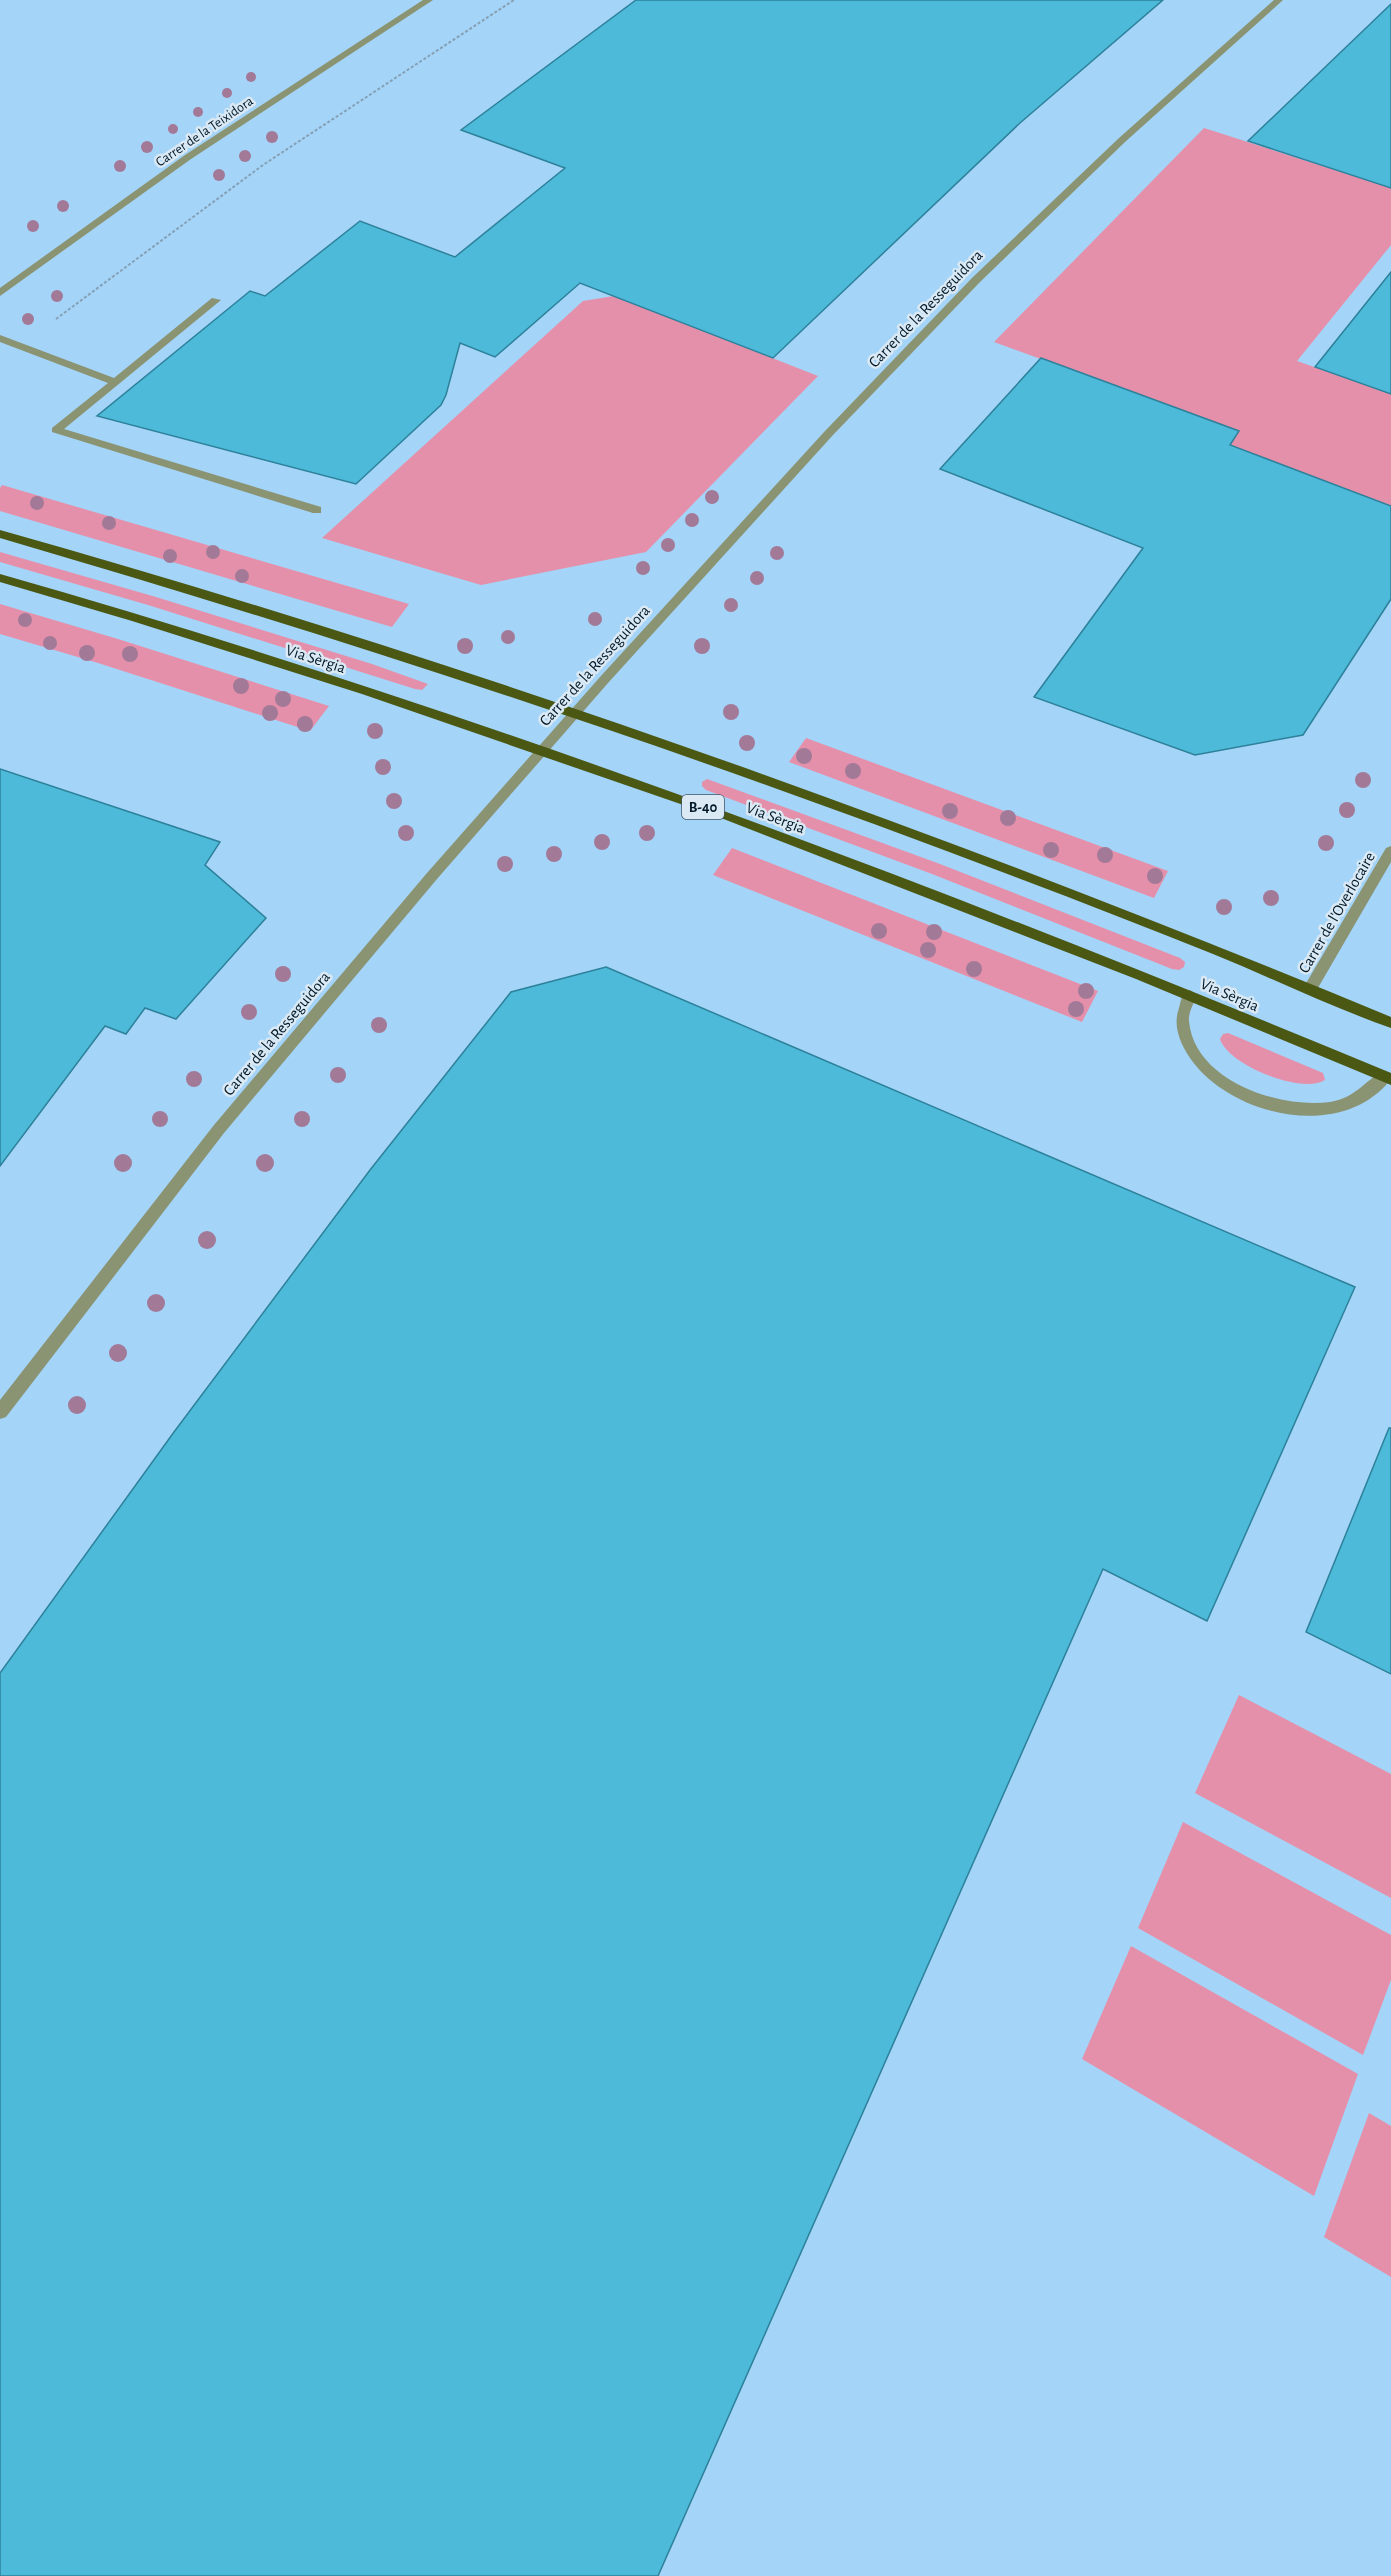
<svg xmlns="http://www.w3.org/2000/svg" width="1391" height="2576" viewBox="0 0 1391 2576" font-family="'Alegreya Sans',sans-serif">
	<rect width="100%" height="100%" fill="#c1def4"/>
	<rect fill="#a4d4f8" x="0" y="0" width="1391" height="2576"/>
	<g fill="#e590aa">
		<path d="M1204,128L1391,188V245L1297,361L1391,394V506L1230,445L1239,431L994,342Z"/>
		<path d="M614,296L818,376L646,552L481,585L322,538L583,301Z"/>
		<path d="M2,485L409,604L392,627L0,511V488Z"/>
		<path d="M0,552L156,597L372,664L428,684L422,690L415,689L148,605L0,562Z"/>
		<path d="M0,604L118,639L329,706L310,731L98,663L0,634Z"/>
		<path d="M806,738L1168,871L1154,898L789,762Z"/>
		<path d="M707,779L940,864L1180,958L1185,962L1184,967L1179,970L1172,969L932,874L706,790L702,786V782Z"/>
		<path d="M732,848L1098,991L1082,1022L713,875Z"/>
		<path d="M1228,1033L1323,1073L1325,1080C1302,1095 1228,1065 1220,1039L1223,1034Z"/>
		<path d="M1239,1695L1391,1774V1898L1195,1793Z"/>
		<path d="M1183,1822L1391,1935V1980L1363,2055L1138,1928Z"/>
		<path d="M1131,1946L1358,2074L1314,2196L1082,2059Z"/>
		<path d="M1369,2113L1391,2126V2277L1324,2237Z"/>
	</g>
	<g fill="#4dbada" stroke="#2d819a" stroke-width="1.5">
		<path d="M636,0H1163L1020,123L773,358L580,283L495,357L460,343L446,395L441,405L356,484L97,416L250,291L265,296L360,221L455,257L565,168L461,130Z"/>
		<path d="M1391,4V188L1248,141Z"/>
		<path d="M1391,272V394L1315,367Z"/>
		<path d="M1041,358L1239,431L1230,445L1391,506V599L1303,735L1195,755L1034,697L1143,548L940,469Z"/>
		<path d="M0,769L220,842L205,865L266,918L176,1019L145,1008L126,1034L105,1026L0,1166Z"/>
		<path d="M606,967L1355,1287L1207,1621L1103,1569L658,2576H0V1673L174,1432L370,1170L511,992Z"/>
		<path d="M1389,1428H1391V1674L1306,1632Z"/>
	</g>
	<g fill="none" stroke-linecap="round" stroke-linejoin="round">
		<path stroke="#85a0b4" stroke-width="2" stroke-dasharray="3 2" stroke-linecap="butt" d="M56,319L263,165L514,0"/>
		<g fill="#8a9372" fill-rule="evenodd">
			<path d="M212,298L221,300L64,429L321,507V513H313L52,432V428L108,383L0,342V335L114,378Z"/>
			<path d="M1190,990L1197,995C1194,1003 1188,1013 1189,1021C1194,1081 1280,1109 1330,1102C1357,1098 1366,1078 1385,1071L1390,1073L1391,1079C1342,1143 1227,1116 1188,1055C1179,1041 1173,1024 1179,1008C1181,1000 1182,992 1190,990Z"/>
		</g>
		<g fill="#8a9372" fill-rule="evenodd">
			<path d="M423,0H433L191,159L0,296V288L185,155Z"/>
			<path d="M1274,0H1283L1125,142L980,282L833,435L608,683L437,879L224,1133L6,1417L0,1419V1400L214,1125L427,873L600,677L825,431L972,278L1119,138Z"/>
			<path d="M1391,846V862L1315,993H1305L1303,989L1305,985L1386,848Z"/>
		</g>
		<g fill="#4a5814" fill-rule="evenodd">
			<path d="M0,530C473,663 937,829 1391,1017V1028C1331,1007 1272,978 1213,954C1101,909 987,866 874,824C586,718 294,624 0,538Z"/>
			<path d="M0,574C474,709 936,884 1391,1073V1085L1136,979L721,818L362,694L132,621L0,582Z"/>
		</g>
	</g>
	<g fill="#a37998">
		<circle cx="251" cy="77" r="5"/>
		<circle cx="227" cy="93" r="5"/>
		<circle cx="198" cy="112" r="5"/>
		<circle cx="173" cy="129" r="5"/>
		<circle cx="272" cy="137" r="6"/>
		<circle cx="147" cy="147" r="6"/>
		<circle cx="245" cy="156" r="6"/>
		<circle cx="120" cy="166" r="6"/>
		<circle cx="219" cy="175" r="6"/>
		<circle cx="63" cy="206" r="6"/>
		<circle cx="33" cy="226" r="6"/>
		<circle cx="57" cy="296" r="6"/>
		<circle cx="28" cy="319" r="6"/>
		<circle cx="712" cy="497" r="7"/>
		<circle cx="37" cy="503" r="7"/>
		<circle cx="692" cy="520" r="7"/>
		<circle cx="109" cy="523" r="7"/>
		<circle cx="668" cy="545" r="7"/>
		<circle cx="213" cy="552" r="7"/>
		<circle cx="777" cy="553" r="7"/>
		<circle cx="170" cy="556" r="7"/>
		<circle cx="643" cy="568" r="7"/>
		<circle cx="242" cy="576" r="7"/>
		<circle cx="757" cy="578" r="7"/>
		<circle cx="731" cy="605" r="7"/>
		<circle cx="595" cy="619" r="7"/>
		<circle cx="25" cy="620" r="7"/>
		<circle cx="508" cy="637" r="7"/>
		<circle cx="50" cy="643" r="7"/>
		<circle cx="465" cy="646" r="8"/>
		<circle cx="702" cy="646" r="8"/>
		<circle cx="87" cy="653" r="8"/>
		<circle cx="130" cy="654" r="8"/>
		<circle cx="241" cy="686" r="8"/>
		<circle cx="283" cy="699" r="8"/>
		<circle cx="731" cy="712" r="8"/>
		<circle cx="270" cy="713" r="8"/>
		<circle cx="305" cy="724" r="8"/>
		<circle cx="375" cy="731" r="8"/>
		<circle cx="747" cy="743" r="8"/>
		<circle cx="804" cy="756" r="8"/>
		<circle cx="383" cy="767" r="8"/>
		<circle cx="853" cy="771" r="8"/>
		<circle cx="1363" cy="780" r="8"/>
		<circle cx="394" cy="801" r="8"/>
		<circle cx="1347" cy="810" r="8"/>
		<circle cx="950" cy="811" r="8"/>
		<circle cx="1008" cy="818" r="8"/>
		<circle cx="406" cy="833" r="8"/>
		<circle cx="647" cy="833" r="8"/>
		<circle cx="602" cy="842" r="8"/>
		<circle cx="1326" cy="843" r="8"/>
		<circle cx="1051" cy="850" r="8"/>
		<circle cx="554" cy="854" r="8"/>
		<circle cx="1105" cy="855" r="8"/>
		<circle cx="505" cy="864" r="8"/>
		<circle cx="1155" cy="876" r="8"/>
		<circle cx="1271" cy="898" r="8"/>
		<circle cx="1224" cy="907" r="8"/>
		<circle cx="879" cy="931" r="8"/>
		<circle cx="934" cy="932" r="8"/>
		<circle cx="928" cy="950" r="8"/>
		<circle cx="974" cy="969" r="8"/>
		<circle cx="283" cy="974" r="8"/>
		<circle cx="1086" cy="991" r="8"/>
		<circle cx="1076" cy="1009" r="8"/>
		<circle cx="249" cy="1012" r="8"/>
		<circle cx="379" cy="1025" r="8"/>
		<circle cx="338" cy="1075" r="8"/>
		<circle cx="194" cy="1079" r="8"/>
		<circle cx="160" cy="1119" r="8"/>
		<circle cx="302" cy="1119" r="8"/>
		<circle cx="123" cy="1163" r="9"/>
		<circle cx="265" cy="1163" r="9"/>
		<circle cx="207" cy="1240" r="9"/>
		<circle cx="156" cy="1303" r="9"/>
		<circle cx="118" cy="1353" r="9"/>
		<circle cx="77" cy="1405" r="9"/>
	</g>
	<g text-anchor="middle" stroke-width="5" stroke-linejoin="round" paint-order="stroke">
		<g font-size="14" fill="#021929" stroke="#dae9f4">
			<text transform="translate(204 131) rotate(-34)" y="5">Carrer de la Teixidora</text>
		</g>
		<rect fill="#dae9f4" stroke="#435766" stroke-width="1.5" x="682" y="795" width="42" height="24" rx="4.5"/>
		<g font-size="15" font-weight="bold" fill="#021929">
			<text x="703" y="812">B-40</text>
		</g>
		<g font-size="16" fill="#021929" stroke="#dae9f4">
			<text transform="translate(925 308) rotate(-46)" y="6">Carrer de la Resseguidora</text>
			<text transform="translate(316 658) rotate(18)" y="6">Via Sèrgia</text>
			<text transform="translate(594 665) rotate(-48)" y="6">Carrer de la Resseguidora</text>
			<text transform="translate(776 817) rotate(21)" y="6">Via Sèrgia</text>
			<text transform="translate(1336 912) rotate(-60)" y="6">Carrer de l'Overlocaire</text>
			<text transform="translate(1230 994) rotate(23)" y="6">Via Sèrgia</text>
			<text transform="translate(276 1033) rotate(-50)" y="6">Carrer de la Resseguidora</text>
		</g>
	</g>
</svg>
